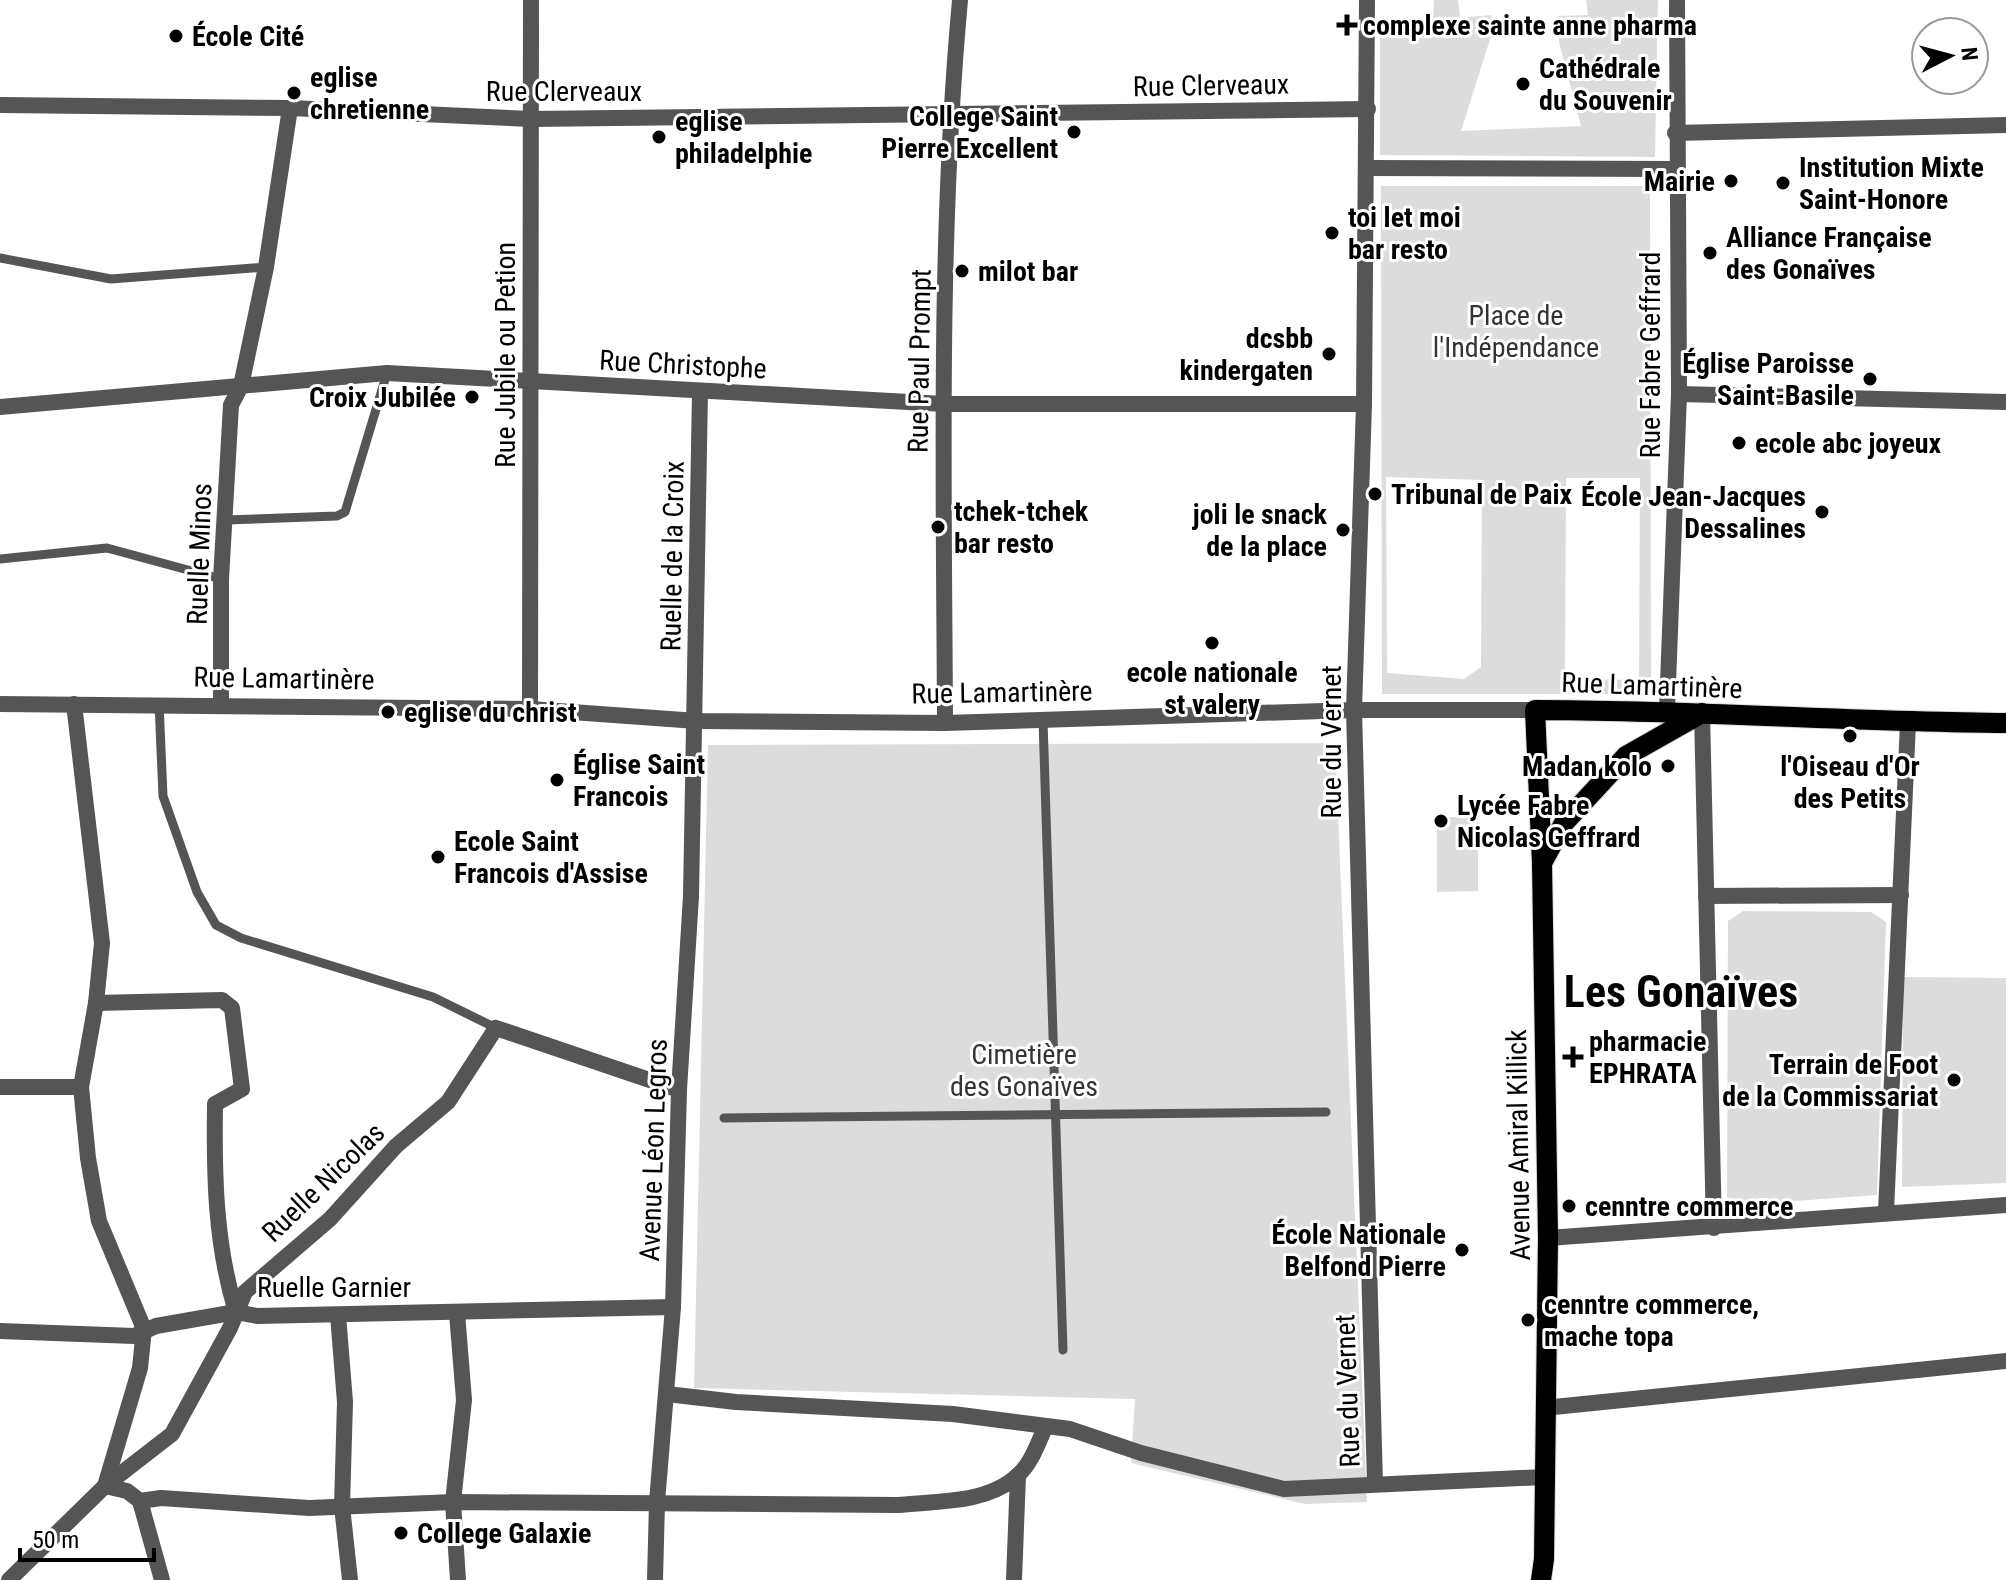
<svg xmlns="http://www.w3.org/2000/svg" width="2006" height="1580" viewBox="0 0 2006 1580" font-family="'Roboto Condensed',sans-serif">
	<rect width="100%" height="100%" fill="#fff"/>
	<g fill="#dcdcdc" fill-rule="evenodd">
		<path d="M1434,0H1458L1460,18L1491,15L1492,33L1461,131L1581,126L1559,42L1558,16L1588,15L1586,0H1658L1655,157L1380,155V20L1433,21Z"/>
		<path d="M1381,186H1650L1651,694H1382ZM1386,477L1482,480L1481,667L1464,679L1387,673ZM1566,478H1640L1639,680L1565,679Z"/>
		<path d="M1335,743L1367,1502L1305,1504L1131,1463L1135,1399L694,1388L708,745Z"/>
		<path d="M1437,817H1478V891L1437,892Z"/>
		<path d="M1743,911L1871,912L1886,922L1877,1195L1727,1206L1728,921Z"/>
		<path d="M1903,977L2006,978V1183L1902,1187Z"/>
	</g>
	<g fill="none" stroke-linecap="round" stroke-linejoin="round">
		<g stroke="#dbdbdb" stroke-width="22">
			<g id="primary">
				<path d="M1542,863L1564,823L1626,756L1702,713"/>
				<path d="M1541,1580L1544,1559L1548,1238L1542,863L1535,710C1692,710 1849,722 2006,723"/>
			</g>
		</g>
		<g stroke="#555" stroke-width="9">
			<path d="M0,258L111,279L266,267"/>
			<path d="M226,520L337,516L345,512L387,373"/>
			<path d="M0,559L107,548L221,579"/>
			<path d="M159,703L163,796L197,892L216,925L241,938L433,997L496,1028"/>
			<path d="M1043,720L1063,1350"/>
			<path d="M724,1118L1326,1112"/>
		</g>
		<g stroke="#555" stroke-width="16">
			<path d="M1367,0L1364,404L1354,710L1375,1484"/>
			<path d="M0,105L290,108L531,119L1368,109"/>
			<path d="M1675,133L2006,125"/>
			<path d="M1368,168L1675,169"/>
			<path d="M1679,394L2006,402"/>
			<path d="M0,407L387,373L944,404H1364"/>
			<path d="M0,704L530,709L697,721L945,723L1354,710H1535"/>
			<path d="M221,706V579L231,405L241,386L266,267L290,108"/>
			<path d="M530,709L531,0"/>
			<path d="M1667,710L1679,394L1677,0"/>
			<path d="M1702,713L1714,1228"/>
			<path d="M945,723C944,482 938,240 960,0"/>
			<path d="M1706,896L1901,895"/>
			<path d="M96,1003L222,1000L232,1008L242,1089L215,1104C214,1175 215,1243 236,1312"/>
			<path d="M0,1087H81"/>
			<path d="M1886,1212L1908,723"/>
			<path d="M1548,1238L2006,1205"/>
			<path d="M457,1313L464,1400L453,1502L458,1580"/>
			<path d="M338,1315L345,1402L342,1506L350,1580"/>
			<path d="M0,1331L134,1336L156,1326L236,1312L257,1316L673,1307"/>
			<path d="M667,1394L736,1402L953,1414L1070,1429L1141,1453L1284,1489L1544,1477"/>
			<path d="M1544,1408L2006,1361"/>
			<path d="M105,1486L172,1434L230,1328L245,1292L330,1219L396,1146L448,1102L496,1028L679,1090"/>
			<path d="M105,1486L127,1491L140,1501L162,1580"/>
			<path d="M140,1501L161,1498L309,1508L453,1502L898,1505C936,1501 988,1504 1018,1475C1032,1463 1038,1442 1046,1426"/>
			<path d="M9,1580L105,1486L140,1368L144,1329L99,1221L88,1158L81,1087L96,1003L102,943L74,704"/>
			<path d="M655,1580L657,1502L673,1307L679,1090L691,896L700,392"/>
			<path d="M1014,1580L1018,1475"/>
		</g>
		<use href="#primary" stroke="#000" stroke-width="20"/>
	</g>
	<g fill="#000" stroke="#fff" stroke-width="3">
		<path d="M1343 13h8v8h8v8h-8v8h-8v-8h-8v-8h8z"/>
		<circle cx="176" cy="36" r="8"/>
		<circle cx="1523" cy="84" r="8"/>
		<circle cx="294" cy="93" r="8"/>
		<circle cx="1074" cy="132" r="8"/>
		<circle cx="659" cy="137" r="8"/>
		<circle cx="1731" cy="181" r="8"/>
		<circle cx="1783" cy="183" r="8"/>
		<circle cx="1332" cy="233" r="8"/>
		<circle cx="1710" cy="253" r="8"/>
		<circle cx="962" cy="271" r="8"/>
		<circle cx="1329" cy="354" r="8"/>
		<circle cx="1870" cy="379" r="8"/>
		<circle cx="472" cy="397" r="8"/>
		<circle cx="1739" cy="443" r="8"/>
		<circle cx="1375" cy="494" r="8"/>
		<circle cx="1822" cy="512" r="8"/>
		<circle cx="938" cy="527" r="8"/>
		<circle cx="1343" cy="530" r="8"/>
		<circle cx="1212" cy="643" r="8"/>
		<circle cx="388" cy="712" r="8"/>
		<circle cx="1850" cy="736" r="8"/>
		<circle cx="1668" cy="766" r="8"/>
		<circle cx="557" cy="780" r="8"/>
		<circle cx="1441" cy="821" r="8"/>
		<circle cx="438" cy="857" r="8"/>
		<path d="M1569 1045h8v8h8v8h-8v8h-8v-8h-8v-8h8z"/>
		<circle cx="1954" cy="1080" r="8"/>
		<circle cx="1569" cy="1206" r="8"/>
		<circle cx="1462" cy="1250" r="8"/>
		<circle cx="1528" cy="1320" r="8"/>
		<circle cx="401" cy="1533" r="8"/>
	</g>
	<g text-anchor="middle" stroke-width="6" stroke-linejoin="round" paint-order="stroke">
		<g font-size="28" font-weight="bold" fill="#000" stroke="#fff" text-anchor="start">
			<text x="1363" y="35">complexe sainte anne pharma</text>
			<text x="192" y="46">École Cité</text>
			<text x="1539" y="78">Cathédrale<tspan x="1539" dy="32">du Souvenir</tspan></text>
			<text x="310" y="87">eglise<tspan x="310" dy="32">chretienne</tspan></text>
			<text x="1058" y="126" text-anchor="end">College Saint<tspan x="1058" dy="32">Pierre Excellent</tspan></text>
			<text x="675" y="131">eglise<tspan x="675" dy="32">philadelphie</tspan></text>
			<text x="1799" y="177">Institution Mixte<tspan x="1799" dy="32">Saint-Honore</tspan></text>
			<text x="1715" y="191" text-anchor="end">Mairie</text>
			<text x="1348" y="227">toi let moi<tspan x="1348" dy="32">bar resto</tspan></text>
			<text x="1726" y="247">Alliance Française<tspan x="1726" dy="32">des Gonaïves</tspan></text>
			<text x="978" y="281">milot bar</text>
			<text x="1313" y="348" text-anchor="end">dcsbb<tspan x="1313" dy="32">kindergaten</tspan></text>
			<text x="1854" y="373" text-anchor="end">Église Paroisse<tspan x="1854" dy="32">Saint-Basile</tspan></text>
			<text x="456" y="407" text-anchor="end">Croix Jubilée</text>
			<text x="1755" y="453">ecole abc joyeux</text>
			<text x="1391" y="504">Tribunal de Paix</text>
			<text x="1806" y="506" text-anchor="end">École Jean-Jacques<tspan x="1806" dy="32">Dessalines</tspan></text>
			<text x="954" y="521">tchek-tchek<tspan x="954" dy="32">bar resto</tspan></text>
			<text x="1327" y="524" text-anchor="end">joli le snack<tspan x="1327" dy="32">de la place</tspan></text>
			<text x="1212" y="682" text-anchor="middle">ecole nationale<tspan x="1212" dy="32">st valery</tspan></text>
			<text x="404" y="722">eglise du christ</text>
			<text x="573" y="774">Église Saint<tspan x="573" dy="32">Francois</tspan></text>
			<text x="1652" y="776" text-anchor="end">Madan kolo</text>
			<text x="1850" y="776" text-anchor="middle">l'Oiseau d'Or<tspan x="1850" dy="32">des Petits</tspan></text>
			<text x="1457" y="815">Lycée Fabre<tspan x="1457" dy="32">Nicolas Geffrard</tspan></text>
			<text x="454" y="851">Ecole Saint<tspan x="454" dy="32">Francois d'Assise</tspan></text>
			<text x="1589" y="1051">pharmacie<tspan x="1589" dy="32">EPHRATA</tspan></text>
			<text x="1938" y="1074" text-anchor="end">Terrain de Foot<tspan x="1938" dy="32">de la Commissariat</tspan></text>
			<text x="1585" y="1216">cenntre commerce</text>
			<text x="1446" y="1244" text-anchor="end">École Nationale<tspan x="1446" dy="32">Belfond Pierre</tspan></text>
			<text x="1544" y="1314">cenntre commerce,<tspan x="1544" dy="32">mache topa</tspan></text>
			<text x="417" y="1543">College Galaxie</text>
		</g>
		<g font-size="28" fill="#000" stroke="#fff">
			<text transform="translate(1211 85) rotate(-1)" y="10">Rue Clerveaux</text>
			<text x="564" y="101">Rue Clerveaux</text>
			<text transform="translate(505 355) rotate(-90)" y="10">Rue Jubile ou Petion</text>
			<text transform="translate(1650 355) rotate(-90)" y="10">Rue Fabre Geffrard</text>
			<text transform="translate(919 361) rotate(-89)" y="10">Rue Paul Prompt</text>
			<text transform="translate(683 364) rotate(3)" y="10">Rue Christophe</text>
			<text transform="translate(199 554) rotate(-88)" y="10">Ruelle Minos</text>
			<text transform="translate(672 556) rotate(-89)" y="10">Ruelle de la Croix</text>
			<text transform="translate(284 678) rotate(1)" y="10">Rue Lamartinère</text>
			<text transform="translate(1652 685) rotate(2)" y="10">Rue Lamartinère</text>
			<text transform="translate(1002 692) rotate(-1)" y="10">Rue Lamartinère</text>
			<text transform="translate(1331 742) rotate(-90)" y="10">Rue du Vernet</text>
			<text transform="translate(1518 1145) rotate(-91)" y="10">Avenue Amiral Killick</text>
			<text transform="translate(653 1150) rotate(-88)" y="10">Avenue Léon Legros</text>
			<text transform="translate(323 1182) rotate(-44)" y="10">Ruelle Nicolas</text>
			<text x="334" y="1297">Ruelle Garnier</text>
			<text transform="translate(1347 1391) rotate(-92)" y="10">Rue du Vernet</text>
		</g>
		<g font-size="28" fill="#333" stroke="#fff">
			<text x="1516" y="325">Place de<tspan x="1516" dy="32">l'Indépendance</tspan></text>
			<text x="1024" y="1064">Cimetière<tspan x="1024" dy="32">des Gonaïves</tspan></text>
		</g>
		<g font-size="44" font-weight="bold" fill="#000" stroke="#fff">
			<text x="1681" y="1007">Les Gonaïves</text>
		</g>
	</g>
	<g transform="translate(1950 56) rotate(84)"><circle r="38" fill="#ffffff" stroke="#999999" stroke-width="2"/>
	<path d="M0-6L14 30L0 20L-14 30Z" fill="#000000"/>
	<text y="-12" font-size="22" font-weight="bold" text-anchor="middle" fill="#000000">N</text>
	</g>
	<path d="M20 1548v12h134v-12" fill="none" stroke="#000000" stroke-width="4"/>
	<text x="32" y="1548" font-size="24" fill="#000000" stroke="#ffffff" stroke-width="6" paint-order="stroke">50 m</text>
</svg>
